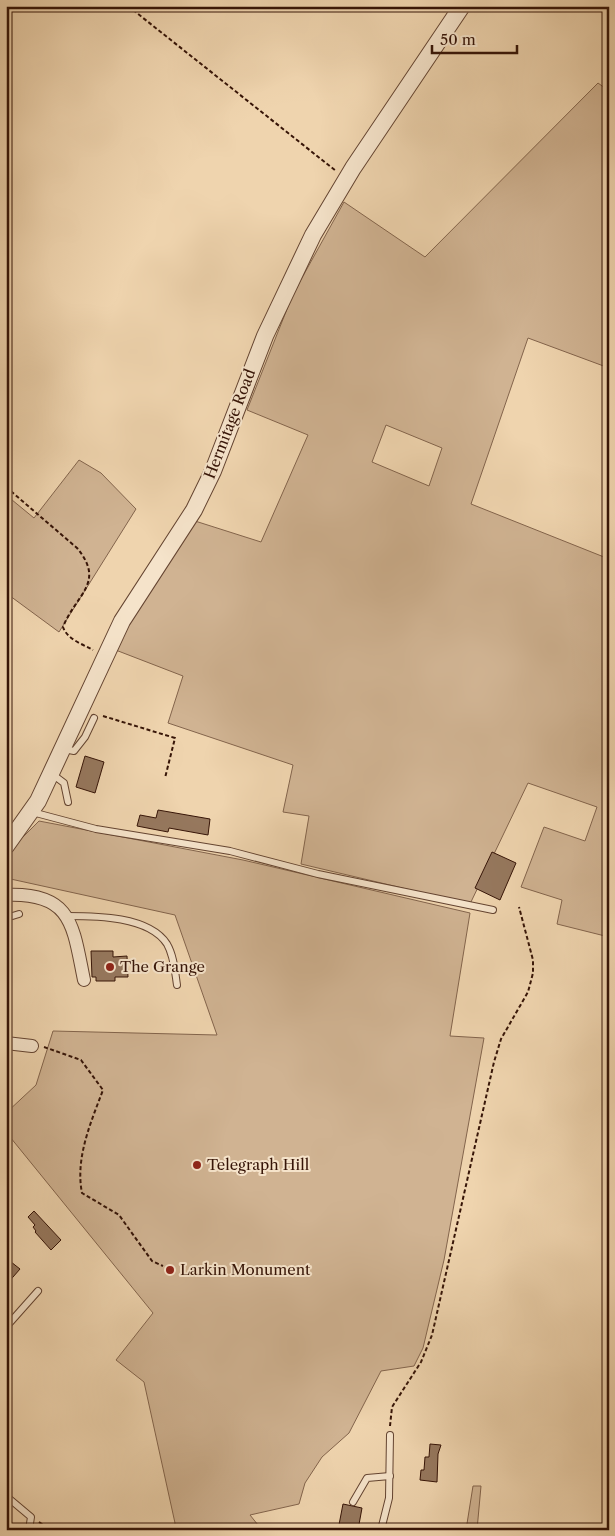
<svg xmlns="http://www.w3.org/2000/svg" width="615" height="1536" viewBox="0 0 615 1536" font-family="'Libre Caslon Text',serif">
	<rect width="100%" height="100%" fill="#efd4ae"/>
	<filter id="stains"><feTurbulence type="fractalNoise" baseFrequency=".004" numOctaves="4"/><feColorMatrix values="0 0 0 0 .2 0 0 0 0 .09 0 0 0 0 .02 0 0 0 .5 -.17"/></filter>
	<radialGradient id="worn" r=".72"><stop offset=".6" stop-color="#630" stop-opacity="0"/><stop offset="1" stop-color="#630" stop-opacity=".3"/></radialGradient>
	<g fill="#d0b392" stroke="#83644c" fill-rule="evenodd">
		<path d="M598,83L609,91V368L528,338L471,504L609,559V937L557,924L562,900L521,887L544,827L585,841L597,807L528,783L470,904L301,864L309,816L283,812L293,765L168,723L183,676L113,649L195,521L261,542L308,435L247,410L293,294L344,202L425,257ZM386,425L442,448L429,486L372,462Z"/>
		<path d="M79,460L101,473L136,509L59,632L6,593V495L34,518Z"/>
		<path d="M39,821L243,860L470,913L450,1036L484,1038L444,1260L423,1348L414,1366L381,1371L349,1433L322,1457L305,1483L299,1504L250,1515L262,1530H174L175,1523L144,1382L116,1360L153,1313L6,1132V1113L36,1085L53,1031L217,1035L175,915L6,878V854Z"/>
		<path d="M473,1486H481L477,1530H466Z"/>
	</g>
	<g fill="#96785e" stroke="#361407">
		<path d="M85,756L104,762L95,793L76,787Z"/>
		<path d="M158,810L210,819L208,835L169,828L168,832L137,826L140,815L156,818Z"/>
		<path d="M492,852L516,863L500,900L475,888Z"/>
		<path d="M91,951H113V957L127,956L128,977H115V981H96V977H92Z"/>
		<path d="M34,1211L61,1240L51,1250L35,1232L36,1231L33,1227L35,1225L28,1217Z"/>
		<path d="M6,1258L20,1269L6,1285Z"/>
		<path d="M430,1444L441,1445L438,1454L437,1482L420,1480L421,1470H424L425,1457H429Z"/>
		<path d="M343,1504L362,1508L358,1530H338Z"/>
	</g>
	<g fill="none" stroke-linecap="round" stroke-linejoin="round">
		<g stroke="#644431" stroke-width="8">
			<g id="service">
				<path d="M64,749L74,751L85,737L94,718"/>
				<path d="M52,774L64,783L68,802"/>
				<path d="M32,812L96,829L230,851L318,874L493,910"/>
				<path d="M67,916C96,916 149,916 167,944C174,956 175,972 177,985"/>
				<path d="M6,918L19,914"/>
				<path d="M6,1327L38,1291"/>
				<path d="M6,1496L31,1517L29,1530"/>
				<path d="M353,1502L367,1478L390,1476"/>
				<path d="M381,1530L389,1498L390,1435"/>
			</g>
		</g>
		<g stroke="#644431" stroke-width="14">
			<g id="minor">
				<path d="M6,895C73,892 73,927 84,980"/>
				<path d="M6,1043L32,1046"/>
			</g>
		</g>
		<g stroke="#644431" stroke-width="18">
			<path id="tertiary" d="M6,846L38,801L122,621L194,510L213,471L265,336L313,235L353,168L462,6"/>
		</g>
		<g stroke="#361407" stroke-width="2" stroke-dasharray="4 2.5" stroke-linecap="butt">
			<path d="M128,6L336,171"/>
			<path d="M6,487L77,548C106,583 76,594 63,627C67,639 82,644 93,650"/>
			<path d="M103,716L175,738L165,778"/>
			<path d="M44,1047L81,1060L103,1090C91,1122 75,1158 82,1193L119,1215L152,1261L163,1266"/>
			<path d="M390,1426L392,1407L421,1362L432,1335L494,1062L501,1039L528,992L533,973V960L519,907"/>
			<path d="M39,1522L50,1530"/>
		</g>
		<use href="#service" stroke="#f5e3ca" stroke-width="6"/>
		<use href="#minor" stroke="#f5e3ca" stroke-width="12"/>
		<use href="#tertiary" stroke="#f5e3ca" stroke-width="16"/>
	</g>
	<g fill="#8f2418" stroke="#f5e3ca" stroke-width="2">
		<circle cx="110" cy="967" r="5"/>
		<circle cx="197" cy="1165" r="5"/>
		<circle cx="170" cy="1270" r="5"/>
	</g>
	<g text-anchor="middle" stroke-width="4" stroke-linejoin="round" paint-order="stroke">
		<g font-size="15" fill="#361407" stroke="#f5e3ca">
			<text transform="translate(230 424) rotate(-69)" y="5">Hermitage Road</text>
		</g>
		<g font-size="15" fill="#361407" stroke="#f5e3ca" text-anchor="start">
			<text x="120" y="972">The Grange</text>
			<text x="207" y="1170">Telegraph Hill</text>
			<text x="180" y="1275">Larkin Monument</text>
		</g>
	</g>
	<rect width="615" height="1536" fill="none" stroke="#efd4ae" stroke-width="25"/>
	<rect x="8" y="8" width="600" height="1521" fill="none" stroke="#361407" stroke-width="2.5"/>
	<rect x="12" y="12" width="590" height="1511" fill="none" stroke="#361407"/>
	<path d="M432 45v8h85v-8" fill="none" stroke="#361407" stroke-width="2.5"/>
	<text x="440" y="45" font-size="15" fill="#361407" stroke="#f5e3ca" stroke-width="4" paint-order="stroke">50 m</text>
	<rect width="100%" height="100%" filter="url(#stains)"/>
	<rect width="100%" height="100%" fill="url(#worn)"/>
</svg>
